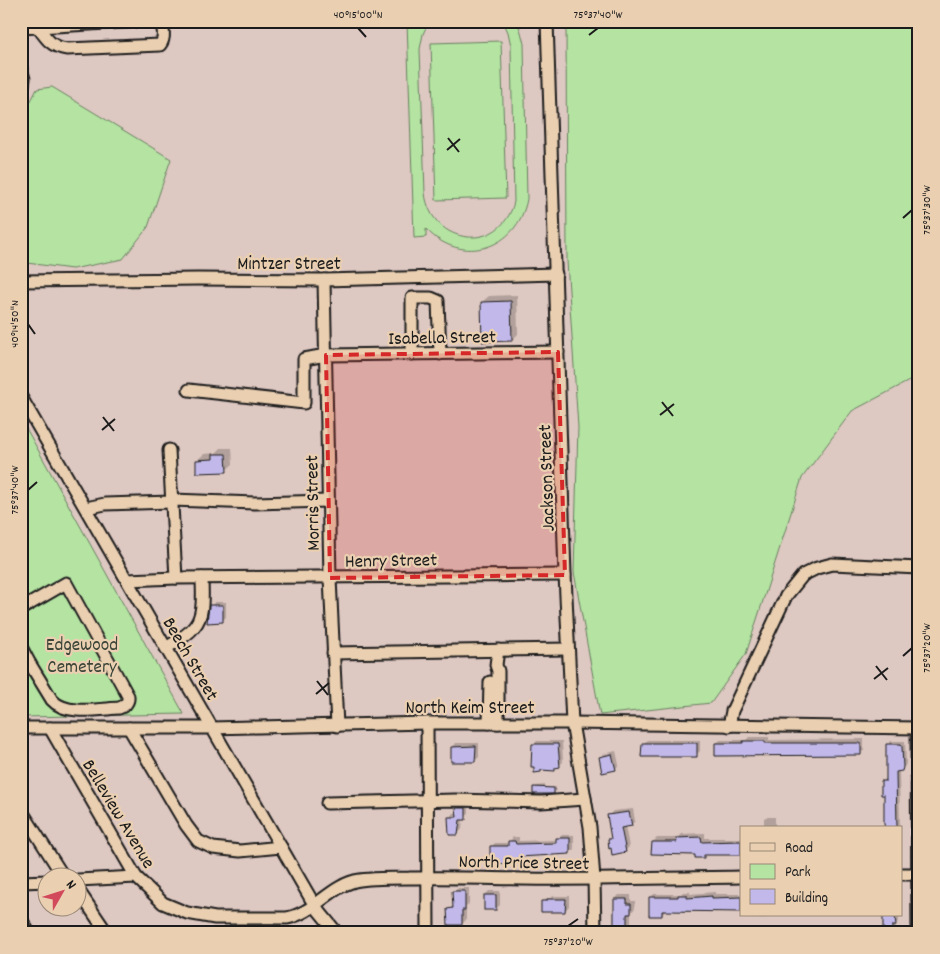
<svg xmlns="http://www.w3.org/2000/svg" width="940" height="954" viewBox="0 0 940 954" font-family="Dekko,sans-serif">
	<rect width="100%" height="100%" fill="#dec8c2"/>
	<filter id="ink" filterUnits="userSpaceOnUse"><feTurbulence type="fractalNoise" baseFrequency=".02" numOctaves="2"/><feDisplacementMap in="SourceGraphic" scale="10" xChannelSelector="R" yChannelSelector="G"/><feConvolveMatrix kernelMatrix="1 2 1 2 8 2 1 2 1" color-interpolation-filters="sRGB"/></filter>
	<g filter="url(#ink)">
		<g fill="#b4e3a2" stroke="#68805f">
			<path d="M407,21H429L423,34L420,49L425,193C431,246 501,254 514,202L511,46L508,32L503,21H517L521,32L524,44L527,199C518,249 462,267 426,229V237L414,238Z"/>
			<path d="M566,21H919V373L911,380L852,411L802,478L746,654L711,703L600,715L574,572L578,427L567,261Z"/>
			<path d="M501,41L506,198L436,200L431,43Z"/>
			<path d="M52,87L171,159L148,227L123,259L72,269L27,263L21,259V120L37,89Z"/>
			<path d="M21,419L184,714L21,717Z"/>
		</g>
		<g fill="#0003">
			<path d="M517,295L518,334L512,340L482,302L489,296Z"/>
			<path d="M221,448H232L233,464L226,470L197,460L204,454L216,453Z"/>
			<path d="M215,602H226V617L222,621L211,606Z"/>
			<path d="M749,737H769V740L864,739V750L860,754L716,744L720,740H746Z"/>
			<path d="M647,740H700V751L696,755L643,744Z"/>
			<path d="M537,741H562L563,762L555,769H542L541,771L533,745Z"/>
			<path d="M891,741H905L906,763L905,766L899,770L900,828H885V793L883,782L886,778L888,745Z"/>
			<path d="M456,743H479V757L475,761L452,747Z"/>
			<path d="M616,751L619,765L615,769L600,758L604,754Z"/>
			<path d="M545,785V787H556V791L554,792L534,787L536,786Z"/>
			<path d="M462,804H469V814L463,818L462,829L458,834L450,817L454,813H458V808Z"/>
			<path d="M633,809L635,821L631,825L625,826L629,847L625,851L610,840L612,837L609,815L613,811Z"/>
			<path d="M766,817H775V826L773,828H764V818Z"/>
			<path d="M705,833V838H741V854H706L703,856L653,842L657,838H678L682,834Z"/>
			<path d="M562,835H574V849L570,853L522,855L523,858L518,862L491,847L495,843H509L513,837H519V841L557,840Z"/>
			<path d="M458,888H469V904L466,907V920L462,924L449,909L454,905V892Z"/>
			<path d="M489,891H500V905L496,909L485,895Z"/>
			<path d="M683,892H690V894L715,892V894H741V910L667,909L662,915L650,898L654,894H681Z"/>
			<path d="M619,895H631V901H635V908L631,913V933H615V899Z"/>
			<path d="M553,896H569V906L565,911L543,902L547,898H551Z"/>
			<path d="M759,915H770L768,917L759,918Z"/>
			<path d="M884,915H900L899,920L896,924V933H884Z"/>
		</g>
		<g fill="#c2b9ea" stroke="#1c1c1c">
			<path d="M511,301L512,341L482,342L481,302Z"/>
			<path d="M213,454H226L227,472L196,473V460L213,459Z"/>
			<path d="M209,605H223V622L207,623Z"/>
			<path d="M743,741H765V743H861V755L715,756V743H743Z"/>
			<path d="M642,743H697V757H641Z"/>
			<path d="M532,744H558L560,767L555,768V771L541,770V772L534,773V767H531Z"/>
			<path d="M886,744H901L902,747L903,767L902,771L896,772L897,828H885L884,824V795H881V781H886Z"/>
			<path d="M476,746L475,762H451V747Z"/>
			<path d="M612,754L616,770L602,773L599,757Z"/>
			<path d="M533,787L554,788V794H533Z"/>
			<path d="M456,808H466V820H460L458,835H449L448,817H457Z"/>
			<path d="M629,812L632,826L621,828L626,852L612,855L611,848L609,849L608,839H611L607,815Z"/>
			<path d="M701,837L702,842L741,841V855H704V858H695V855L651,854L652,842H677L676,838Z"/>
			<path d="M556,838H570V854L519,857V863L490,864V846H508V841H515L516,844L556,843Z"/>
			<path d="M452,891H465V910H462V925H448L447,909L453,908Z"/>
			<rect x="484" y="895" width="12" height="15"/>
			<path d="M678,895H687V898L712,896V898L741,897V912L667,911H662V916H649V897H678Z"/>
			<path d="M547,899H566L565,912H541V901H547Z"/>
			<path d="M614,899H627V904H631V914H627V933H614Z"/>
			<path d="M883,915H895L896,926H892V933H883Z"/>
		</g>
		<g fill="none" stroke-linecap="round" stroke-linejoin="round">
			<g stroke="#1c1c1c" stroke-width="15">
				<g id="minor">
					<path d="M547,21L565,575L572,723L590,827L594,879L595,933"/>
					<path d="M38,27C47,40 52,47 67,49L160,45C165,39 165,26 157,21"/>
					<path d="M21,28L141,21"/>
					<path d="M21,68L24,79L21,97"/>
					<path d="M324,280L330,578L337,726"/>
					<path d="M21,281L198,279L324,280L556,274"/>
					<path d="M412,354V298H431L438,301L440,354"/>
					<path d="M189,390L304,403V359L326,355L558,352"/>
					<path d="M21,397L315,906L337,933"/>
					<path d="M169,450L176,578"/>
					<path d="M172,500L255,503L328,501"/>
					<path d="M86,508L105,504L172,502"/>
					<path d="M127,580L176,578L565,575"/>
					<path d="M21,609L66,583L128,696C129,702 125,706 119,708C100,709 66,716 52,700L30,664H21"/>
					<path d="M21,647L30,664"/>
					<path d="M166,648C175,642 187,636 194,627C205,615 202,593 202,578"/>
					<path d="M498,650L496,665L498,671V723"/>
					<path d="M333,653L568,649"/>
					<path d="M427,723L428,933"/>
					<path d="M489,723L490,682"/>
					<path d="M729,726L732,711L786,596L803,575L817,568L832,564L919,568"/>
					<path d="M21,728H211L427,723H572L919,728"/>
					<path d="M50,728L136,877L163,903L187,913L215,918H287C315,913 331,884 360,880C376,878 392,878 409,878C446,877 484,878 522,879C595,880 668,878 741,877"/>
					<path d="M129,728L186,825L198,841L213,848L240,851L281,847"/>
					<path d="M917,728L918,933"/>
					<path d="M327,803L455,800L541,802L585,799"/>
					<path d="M21,810L63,876"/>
					<path d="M901,874H919"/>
					<path d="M78,880L136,877"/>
					<path d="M21,882L48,881"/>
					<path d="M78,890L107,933"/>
					<path d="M21,919L29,933"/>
				</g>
			</g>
			<use href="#minor" stroke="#eacfb1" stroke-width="11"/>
		</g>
	</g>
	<path fill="#d62828" fill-opacity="0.2" stroke="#d62828" stroke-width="4" stroke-dasharray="10 6" stroke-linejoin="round" d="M558,352L565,575L330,578L326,355Z"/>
	<path fill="none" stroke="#1c1c1c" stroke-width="2" d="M358,28L366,37M589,35L598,28M448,138L459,152M447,150L460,139M903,218L912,210M28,324L35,334M662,402L673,416M660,415L674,404M103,417L114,431M102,430L115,419M28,490L37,482M903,656L912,648M876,666L887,680M874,679L888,668M317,681L328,695M316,694L329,683M568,926L578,919"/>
	<g text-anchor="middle" stroke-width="4.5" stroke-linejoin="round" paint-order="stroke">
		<g font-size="19" fill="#1c1c1c" stroke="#eacfb1">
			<text x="289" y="269">Mintzer Street</text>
			<text transform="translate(442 336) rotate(-1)" y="7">Isabella Street</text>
			<text transform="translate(545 478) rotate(-92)" y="7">Jackson Street</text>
			<text transform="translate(311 503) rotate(-91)" y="7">Morris Street</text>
			<text transform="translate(391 559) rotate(-1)" y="7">Henry Street</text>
			<text transform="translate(192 658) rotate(60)" y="7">Beech Street</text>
			<text x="470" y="713">North Keim Street</text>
			<text transform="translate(120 813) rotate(59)" y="7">Belleview Avenue</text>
			<text transform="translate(524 861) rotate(1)" y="7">North Price Street</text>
		</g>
		<g font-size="19" fill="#3a4437" stroke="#eacfb1">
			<text x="82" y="650">Edgewood<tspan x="82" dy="22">Cemetery</tspan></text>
		</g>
	</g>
	<rect width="940" height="954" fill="none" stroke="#eacfb1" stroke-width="55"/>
	<rect x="740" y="826" width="162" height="90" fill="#eacfb1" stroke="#988775"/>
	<rect x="750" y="843" width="25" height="8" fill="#eacfb1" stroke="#988775"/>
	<text x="785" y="852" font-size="15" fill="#1c1c1c">Road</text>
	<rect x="750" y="864" width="25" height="15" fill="#b4e3a2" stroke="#988775"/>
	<text x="785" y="876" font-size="15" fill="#1c1c1c">Park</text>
	<rect x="750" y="889" width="25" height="15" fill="#c2b9ea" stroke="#988775"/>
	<text x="785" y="902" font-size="15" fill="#1c1c1c">Building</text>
	<g transform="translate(62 892) rotate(51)"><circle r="24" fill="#eacfb1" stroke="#988775"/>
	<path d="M0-4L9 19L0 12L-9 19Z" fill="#d1495b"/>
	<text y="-8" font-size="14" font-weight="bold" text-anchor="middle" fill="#1c1c1c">N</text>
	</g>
	<rect x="28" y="28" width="884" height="898" fill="none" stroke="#1c1c1c" stroke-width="2"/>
	<g font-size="12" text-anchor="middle" fill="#1c1c1c">
		<text x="358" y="18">40°15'00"N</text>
		<text x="598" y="18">75°37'40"W</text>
		<text transform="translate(926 210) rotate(-90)" y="4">75°37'30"W</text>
		<text transform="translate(14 324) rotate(-90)" y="4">40°14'50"N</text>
		<text transform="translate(14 490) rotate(-90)" y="4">75°37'40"W</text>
		<text transform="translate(926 648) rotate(-90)" y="4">75°37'20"W</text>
		<text x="568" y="945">75°37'20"W</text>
	</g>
</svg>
